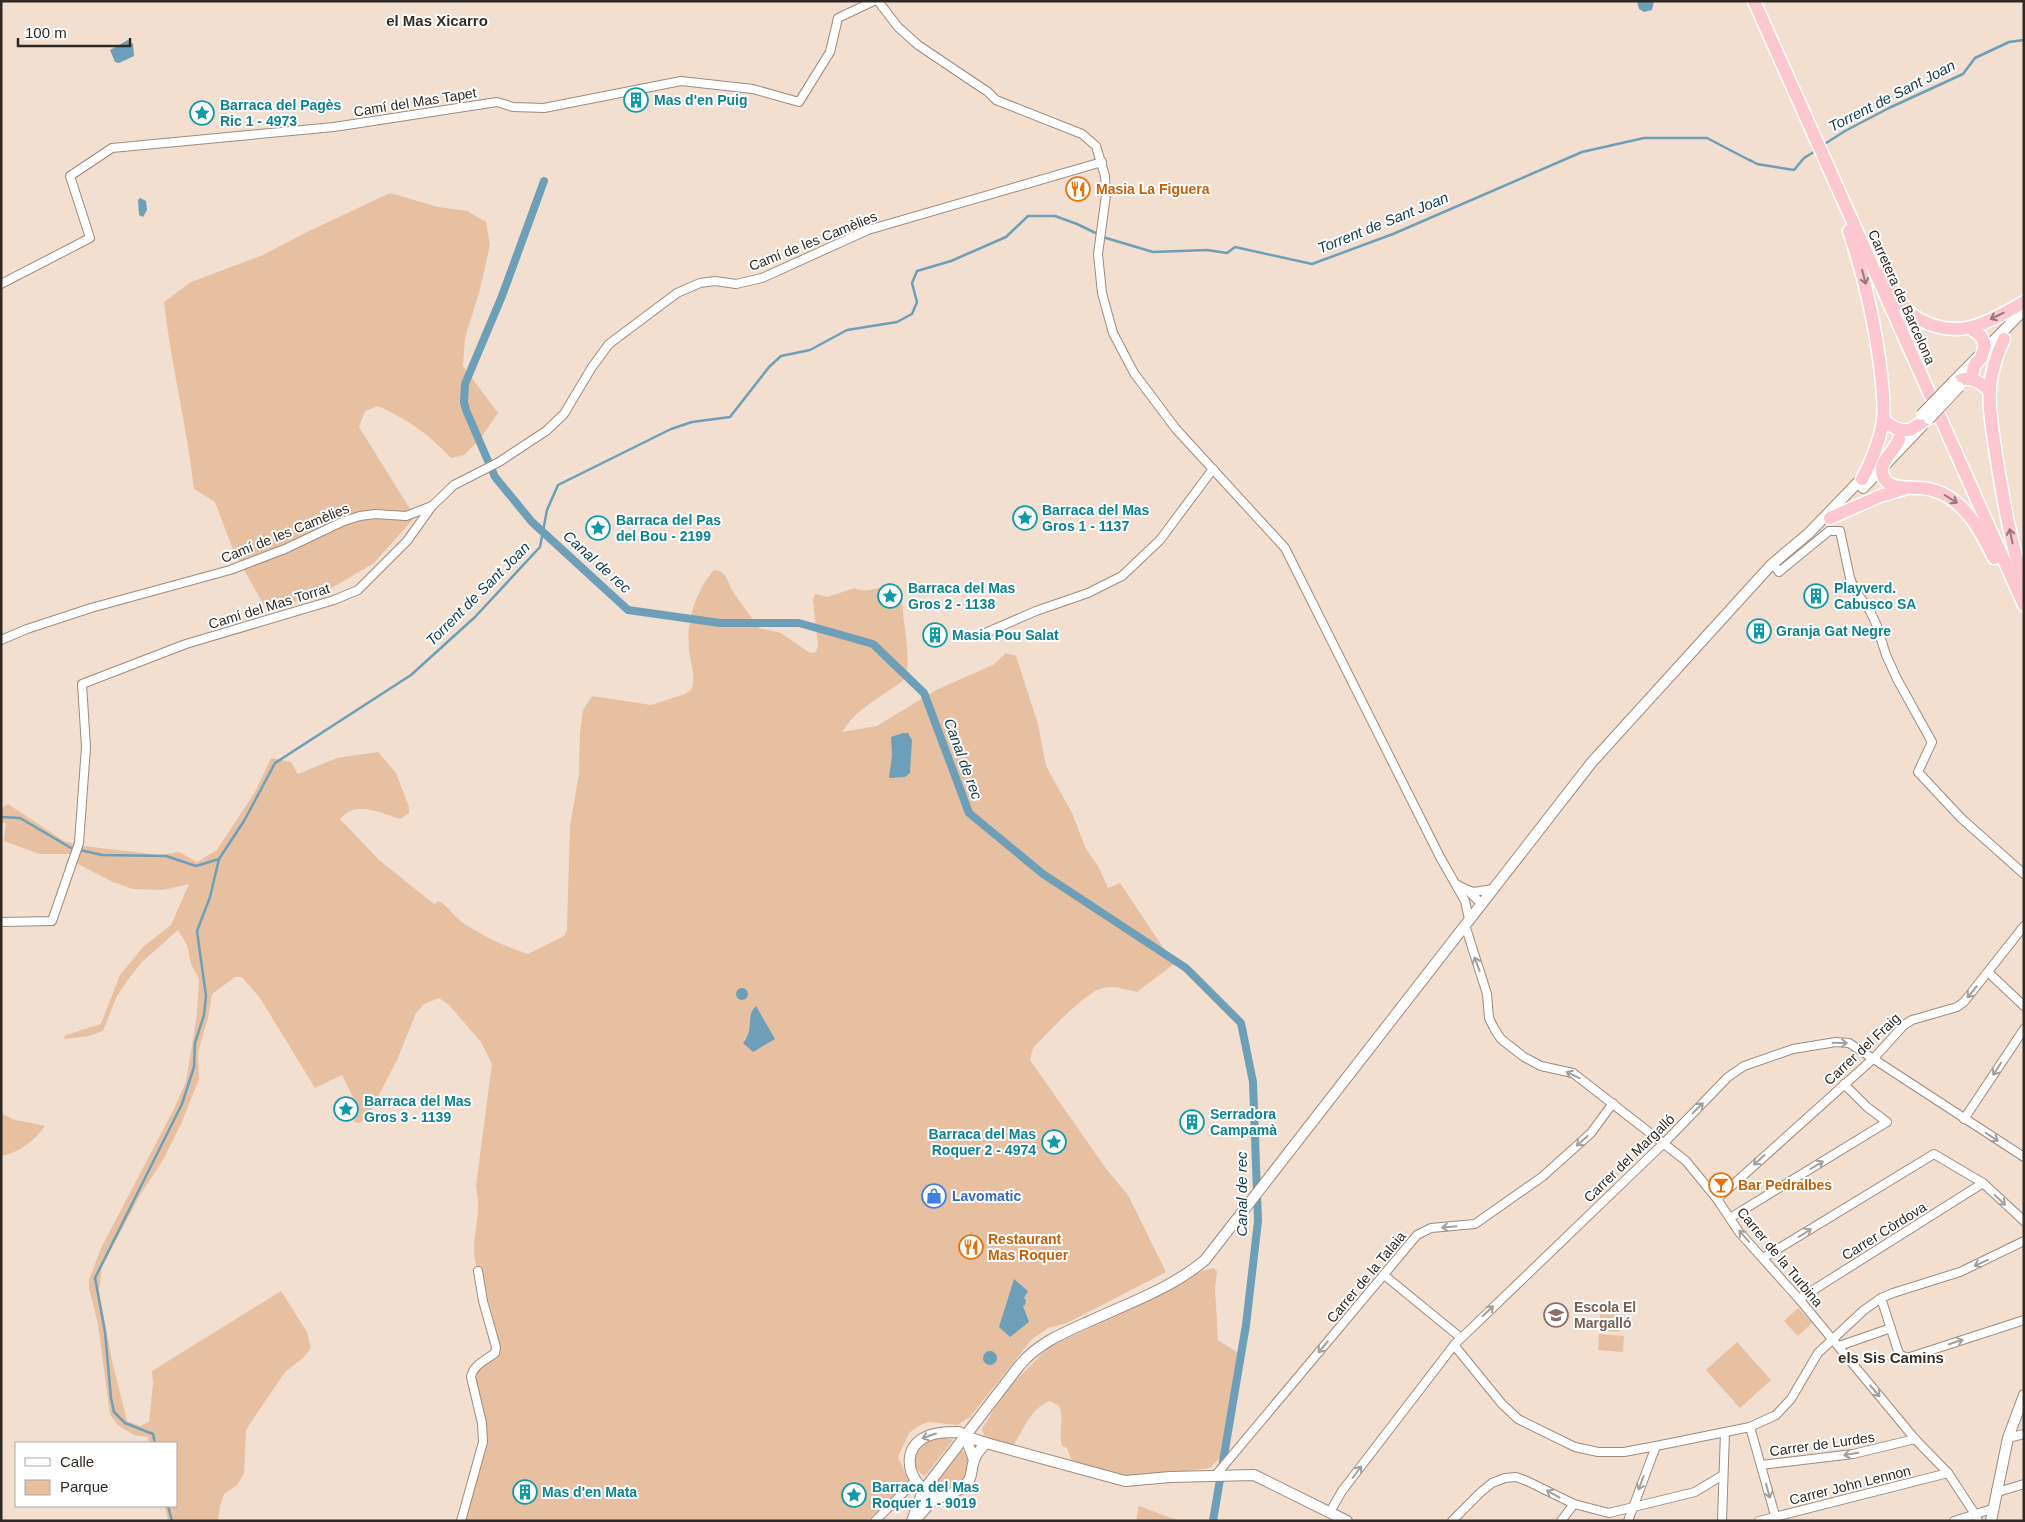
<svg xmlns="http://www.w3.org/2000/svg" width="2025" height="1522" viewBox="0 0 2025 1522" font-family="Arial,sans-serif">
	<rect width="100%" height="100%" fill="#f2dfd0"/>
	<g fill="#e7bfa1">
		<path d="M390,193L438,207L467,211L486,222L490,245L479,293L465,338L463,366L498,413L480,439L464,455L451,458C430,435 407,419 378,406L365,411L359,427L415,517L374,563L320,595L266,609L234,552L215,502L194,489C187,426 171,365 164,302L191,282L263,255L305,233Z"/>
		<path d="M714,570L720,571L725,575L733,592L759,628L781,633L810,653L816,652L818,646L813,600L815,594L827,597L855,588C868,596 885,581 896,589C903,595 903,613 904,622C906,634 911,670 904,679C899,685 890,689 885,693C869,704 852,715 842,732L877,726L936,690L993,665L1006,653L1016,656L1038,724L1046,766L1072,813L1086,849L1098,866L1108,888L1120,883L1174,964L1137,992C1126,990 1114,985 1103,988C1085,992 1047,1034 1033,1048L1030,1060L1107,1170L1128,1195L1166,1272L1067,1323L1048,1328L1032,1339L970,1417L957,1425L929,1422L920,1425L909,1433L898,1457L909,1480L867,1521H462L487,1435L475,1374C482,1364 492,1360 499,1351L498,1336L482,1277C467,1257 478,1229 478,1206C478,1199 477,1192 476,1186L492,1064L481,1042L449,1005L439,998L424,1004L416,1013L397,1060L369,1114L360,1123L354,1122L353,1115L357,1105L342,1075L315,1088L260,998L242,977H235L212,994L208,1018L198,1052L199,1079L181,1124L163,1160L140,1195L102,1267L99,1291L112,1361L127,1421L140,1426L149,1422L153,1384L152,1371L281,1291L307,1332L311,1348L303,1358L285,1372L249,1425L246,1431L244,1474L237,1485L224,1494L220,1506L218,1521H168L165,1506H176V1443H149L148,1437L134,1435L118,1425L110,1414L98,1324L89,1288V1280L101,1248L174,1109L186,1082L197,1014L199,979L191,964L187,945L178,930L141,963L127,981L116,998L103,1031L89,1036L63,1039L66,1035L101,1024L120,975L143,947L171,925L189,884L163,890L133,889L113,882L78,864L72,854H40L4,841L6,823H1V809L8,804L64,841L83,846L160,855L179,852L197,862L217,850L255,792L271,758L291,762L298,774L337,758L378,752L396,773L409,807V813L400,819C380,813 356,800 340,819L379,860L434,904L439,901C449,907 454,916 463,923C483,936 505,947 528,954L564,936L567,930L570,826L579,774L580,733L583,710L592,696L651,705L685,694L691,690C697,677 690,663 689,649C686,622 696,590 714,570Z"/>
		<path d="M1,1109L3,1114L12,1119L45,1126C35,1140 19,1153 1,1156Z"/>
		<path d="M1213,1268L1217,1271L1215,1288L1218,1340L1241,1355L1229,1449L1210,1468L1130,1477L1072,1461L1067,1448L1062,1446C1058,1432 1065,1420 1059,1406L1050,1401C1030,1409 1025,1428 1013,1445L985,1438L982,1429L1006,1390L1050,1346L1117,1316L1202,1271Z"/>
		<path d="M1798,1308L1812,1323L1798,1336L1784,1321Z"/>
		<path d="M1600,1314L1620,1315L1619,1332L1599,1330Z"/>
		<path d="M1599,1334L1624,1336L1623,1352L1598,1350Z"/>
		<path d="M1737,1342L1771,1380L1740,1408L1706,1370Z"/>
		<path d="M940,1436L953,1440L925,1476C909,1468 915,1447 928,1440C931,1438 936,1437 940,1436Z"/>
		<path d="M962,1450C981,1472 960,1494 934,1486Z"/>
		<path d="M1139,1506L1179,1521H1136Z"/>
	</g>
	<g fill="#6da0b8">
		<path d="M1637,1H1654L1652,10L1644,12L1639,9Z"/>
		<path d="M128,40L133,44L134,56L119,63L115,62L110,50Z"/>
		<path d="M140,198L146,201L147,210L143,217L139,215L138,200Z"/>
		<path d="M903,733H908L912,740L910,773L905,777L890,778L889,777L892,755L891,737Z"/>
		<circle cx="742" cy="994" r="6"/>
		<path d="M756,1006L775,1039L753,1052L743,1043C755,1029 745,1016 756,1006Z"/>
		<path d="M1014,1279L1028,1291L1024,1298L1026,1300L1025,1305L1023,1306L1029,1322L1010,1337L999,1327Z"/>
		<circle cx="990" cy="1358" r="7"/>
	</g>
	<g fill="none" stroke-linecap="round" stroke-linejoin="round">
		<g stroke="#6da0b8" stroke-width="2.5">
			<path d="M1823,145L1845,131L1889,108L1963,74L1975,58L2009,42L2024,40"/>
			<path d="M1750,160L1757,164L1794,170L1804,158L1817,150"/>
			<path d="M1,817L20,818L71,848L102,855L166,856L196,866L219,859L244,821L275,763L411,675L475,617L540,547L547,510L558,485L671,429L692,422L730,417L769,367L781,356L810,350L847,330L897,322L912,314L917,302L912,283L917,271L951,261L1006,237L1028,216H1055L1077,224L1106,238L1153,252L1207,250L1227,253L1235,247L1312,264L1393,234L1582,152L1644,138H1707L1751,161"/>
			<path d="M155,1443L153,1434L125,1423L114,1412L111,1398L105,1332L95,1278L182,1104L194,1067L195,1043L204,1015L206,996L197,931L210,897L219,859"/>
			<path d="M168,1506L172,1521"/>
		</g>
		<path stroke="#6da0b8" stroke-width="8" d="M544,181L502,296L465,384L464,402L466,410L495,477L532,522L628,610L720,623H799L873,644L924,693L969,813L1043,874L1186,968L1241,1023L1253,1082L1258,1221L1246,1325L1213,1521"/>
		<g stroke="#9d8b7e" stroke-width="10">
			<g id="minor">
				<path d="M878,1L898,27L918,45L988,92L996,100L1082,134L1096,146L1105,176L1106,195L1098,254L1102,293L1113,333L1134,373L1176,429L1285,548L1440,857L1465,901L1469,919"/>
				<path d="M1,284L90,238L70,176L112,148L334,127L497,102L513,107L544,108L681,81L753,89L799,102L830,52L838,18L874,1"/>
				<path d="M1773,563L1779,572L1829,531H1840L1850,578L1855,590L1870,611L1877,626L1886,655L1897,679L1932,742L1918,772L1961,818L2024,874"/>
				<path d="M976,637L1036,611L1088,593L1122,576L1160,540L1213,469"/>
				<path d="M1,640L27,629L91,608L230,570L285,549L344,521L360,516L375,514L406,516L432,506L454,485L499,462L546,431L564,414L592,367L609,344L677,293L700,283L715,281L736,284L762,278L868,230L1102,162"/>
				<path d="M1456,884L1467,890L1482,904"/>
				<path d="M1468,890L1474,892L1493,889"/>
				<path d="M1,922L52,921L79,843L86,747L82,684L186,644L334,600L358,590L407,541L432,506"/>
				<path d="M1465,925L1487,994L1489,1018L1495,1030L1501,1039L1524,1057L1541,1066L1573,1073L1686,1161L1717,1199L1739,1232L1799,1299L1915,1439L1948,1473L1975,1514L1978,1521"/>
				<path d="M1989,973L2024,1006"/>
				<path d="M1964,1119L2024,1029"/>
				<path d="M1717,1199L1874,1058L1904,1025L1912,1020L1957,1007L1964,1002L2024,926"/>
				<path d="M1730,1218L1887,1122L1867,1107L1844,1084"/>
				<path d="M1763,1258L1934,1154L1983,1183L2024,1221"/>
				<path d="M1384,1275L1461,1338"/>
				<path d="M1881,1298L1899,1354L1907,1358L2024,1320"/>
				<path d="M1799,1299L1983,1183"/>
				<path d="M1454,1345L1502,1404L1518,1419L1575,1447L1598,1452H1624L1656,1446L1750,1427L1776,1415L1791,1399L1818,1353L1864,1310L1881,1298L1893,1293L1960,1272L2024,1241"/>
				<path d="M1839,1346L1891,1328"/>
				<path d="M1750,1427L1776,1519"/>
				<path d="M2008,1438L2024,1434"/>
				<path d="M1761,1465L1853,1454L1915,1439"/>
				<path d="M1215,1476L1417,1235L1431,1228L1475,1224L1542,1177L1591,1133L1613,1103"/>
				<path d="M1996,1491H2001L2024,1484"/>
				<path d="M1330,1512L1342,1491L1454,1345L1664,1143L1728,1077L1744,1066L1793,1049L1836,1042L1849,1043L2024,1157"/>
				<path d="M461,1521L483,1442L482,1423L471,1377C473,1365 486,1360 495,1353L496,1347L483,1301L478,1271"/>
				<path d="M875,1521L915,1481"/>
				<path d="M1452,1521L1481,1492L1492,1483L1505,1478L1516,1477L1527,1481L1574,1504L1609,1513L1695,1492L1723,1475"/>
				<path d="M1561,1521L1574,1504"/>
				<path d="M1628,1521L1656,1446"/>
				<path d="M1722,1521L1725,1432"/>
				<path d="M1759,1521L1948,1473"/>
				<path d="M1954,1521L1992,1509"/>
			</g>
		</g>
		<g stroke="#9d8b7e" stroke-width="12">
			<g id="tertiary">
				<path d="M1953,382L2024,310"/>
				<path d="M1863,488L1922,426"/>
				<path d="M965,1436L974,1460"/>
				<path d="M986,1443C982,1448 977,1452 975,1458C970,1468 974,1478 964,1486C926,1518 890,1459 922,1439C933,1432 947,1432 959,1432L965,1436L986,1443L1125,1481L1170,1477L1254,1475L1347,1521"/>
				<path d="M917,1518L933,1500L944,1496"/>
				<path d="M912,1521L923,1491L1019,1366C1038,1343 1063,1333 1090,1321C1129,1303 1172,1288 1205,1260L1592,762L1771,565L1809,533L1866,474"/>
				<path d="M1991,1521L2008,1438L2024,1395"/>
			</g>
		</g>
		<g stroke="#fff" stroke-width="15">
			<g id="trunk">
				<path d="M1754,1L2024,605"/>
				<path d="M1849,231C1864,276 1874,317 1880,365C1882,383 1885,404 1883,422C1879,442 1872,461 1862,479"/>
				<path d="M1883,273C1890,285 1897,298 1906,309C1921,325 1950,333 1971,327C1989,323 2008,311 2024,302"/>
				<path d="M1970,328L1981,336L1985,345L1981,358L1974,366L1973,372"/>
				<path d="M2004,339C1997,354 1992,370 1990,386C1988,409 1993,433 1996,455C2003,498 2010,541 2024,583"/>
				<path d="M1946,394C1952,390 1956,383 1961,380C1972,375 1983,385 1990,391"/>
				<path d="M1883,419C1891,427 1904,435 1915,427C1922,423 1924,419 1932,417"/>
				<path d="M1899,439C1896,449 1882,460 1882,469C1882,490 1904,487 1918,488C1926,488 1934,490 1941,493C1967,504 1982,534 1994,558"/>
				<path d="M1830,518L1880,496L1904,489"/>
			</g>
		</g>
		<use href="#minor" stroke="#fff" stroke-width="8"/>
		<use href="#tertiary" stroke="#fff" stroke-width="10"/>
		<use href="#trunk" stroke="#fcc7ce" stroke-width="12"/>
		<g stroke="#9d8b7e" stroke-width="12" stroke-linecap="butt">
			<g id="tertiary-bridge">
				<path d="M1921,415L1953,382"/>
				<path d="M1929,419L1959,387"/>
			</g>
		</g>
		<use href="#tertiary-bridge" stroke="#fff" stroke-width="10"/>
	</g>
	<defs><path id="oneway-shaft" d="M-6 0H5M1.5-3L5.5 0L1.5 3" fill="none" stroke-width="1.6" stroke-linecap="round" stroke-linejoin="round" transform="scale(1.25)"/></defs>
	<g stroke="#967878">
		<use href="#oneway-shaft" transform="translate(1864 277) rotate(75)"/>
		<use href="#oneway-shaft" transform="translate(1997 316) rotate(154)"/>
		<use href="#oneway-shaft" transform="translate(1951 499) rotate(32)"/>
		<use href="#oneway-shaft" transform="translate(2011 536) rotate(-102)"/>
	</g>
	<g stroke="#a29f9c">
		<use href="#oneway-shaft" transform="translate(1477 964) rotate(-110)"/>
		<use href="#oneway-shaft" transform="translate(1972 992) rotate(130)"/>
		<use href="#oneway-shaft" transform="translate(1840 1043) rotate(1)"/>
		<use href="#oneway-shaft" transform="translate(1997 1069) rotate(123)"/>
		<use href="#oneway-shaft" transform="translate(1573 1075) rotate(-154)"/>
		<use href="#oneway-shaft" transform="translate(1698 1108) rotate(-45)"/>
		<use href="#oneway-shaft" transform="translate(1992 1137) rotate(33)"/>
		<use href="#oneway-shaft" transform="translate(1582 1141) rotate(138)"/>
		<use href="#oneway-shaft" transform="translate(1759 1160) rotate(138)"/>
		<use href="#oneway-shaft" transform="translate(1817 1165) rotate(-31)"/>
		<use href="#oneway-shaft" transform="translate(2000 1200) rotate(43)"/>
		<use href="#oneway-shaft" transform="translate(1449 1227) rotate(175)"/>
		<use href="#oneway-shaft" transform="translate(1805 1233) rotate(-32)"/>
		<use href="#oneway-shaft" transform="translate(1744 1236) rotate(-131)"/>
		<use href="#oneway-shaft" transform="translate(1981 1263) rotate(156)"/>
		<use href="#oneway-shaft" transform="translate(1488 1311) rotate(-44)"/>
		<use href="#oneway-shaft" transform="translate(1956 1342) rotate(-18)"/>
		<use href="#oneway-shaft" transform="translate(1323 1347) rotate(130)"/>
		<use href="#oneway-shaft" transform="translate(1875 1391) rotate(50)"/>
		<use href="#oneway-shaft" transform="translate(929 1436) rotate(161)"/>
		<use href="#oneway-shaft" transform="translate(1851 1454) rotate(171)"/>
		<use href="#oneway-shaft" transform="translate(1357 1472) rotate(-53)"/>
		<use href="#oneway-shaft" transform="translate(1641 1483) rotate(111)"/>
		<use href="#oneway-shaft" transform="translate(1768 1491) rotate(75)"/>
		<use href="#oneway-shaft" transform="translate(1553 1494) rotate(-151)"/>
	</g>
	<defs>
		<g id="building-ring" transform="scale(1.25)"><circle r="9.5" fill="#fff" stroke="#0f9aa8" stroke-width="1.5"/><path d="M-4-6H4V6H1V3H-1V6H-4ZM-2.5-4.3h1.7v1.8h-1.7ZM.8-4.3h1.7v1.8H.8ZM-2.5-1h1.7V.8h-1.7ZM.8-1h1.7V.8H.8Z" fill="#0f9aa8"/></g>
		<g id="sight-ring" transform="scale(1.25)"><circle r="9.5" fill="#fff" stroke="#0f9aa8" stroke-width="1.5"/><path d="M0-6L1.8-2.2L6-1.7L2.9 1.2L3.7 5.4L0 3.3L-3.7 5.4L-2.9 1.2L-6-1.7L-1.8-2.2Z" fill="#0f9aa8"/></g>
		<g id="restaurant-ring" transform="scale(1.25)"><circle r="9.5" fill="#fff" stroke="#e8710a" stroke-width="1.5"/><path d="M-5-6h1v4h1v-4h1v4h1v-4h1v5L-1.5 .5V6h-2V.5L-5-1ZM5-6V6H3V1.5H1.5Q1.5-4 5-6Z" fill="#e8710a"/></g>
		<g id="bar-ring" transform="scale(1.25)"><circle r="9.5" fill="#fff" stroke="#e8710a" stroke-width="1.5"/><path d="M-6-5H6L.8 .8V4.5H3.5V6h-7V4.5H-.8V.8Z" fill="#e8710a"/></g>
		<g id="shop-ring" transform="scale(1.25)"><circle r="9.5" fill="#fff" stroke="#3f7fe0" stroke-width="1.5"/><path d="M-5-2.5h2.3a2.7 3.5 0 0 1 5.4 0H5L5.5 6h-11ZM-1.5-2.5h3a1.5 2.3 0 0 0-3 0Z" fill="#3f7fe0"/></g>
		<g id="school-ring" transform="scale(1.25)"><circle r="9.5" fill="#fff" stroke="#8d6e63" stroke-width="1.5"/><path d="M0-5L7-2L0 1L-7-2ZM-4 1L0 2.5L4 1V4Q0 6-4 4Z" fill="#8d6e63"/></g>
	</defs>
	<g fill-rule="evenodd">
		<use href="#building-ring" x="636" y="100"/>
		<use href="#sight-ring" x="202" y="113"/>
		<use href="#restaurant-ring" x="1078" y="189"/>
		<use href="#sight-ring" x="1025" y="518"/>
		<use href="#sight-ring" x="598" y="528"/>
		<use href="#sight-ring" x="890" y="596"/>
		<use href="#building-ring" x="1816" y="596"/>
		<use href="#building-ring" x="1759" y="631"/>
		<use href="#building-ring" x="935" y="635"/>
		<use href="#sight-ring" x="346" y="1109"/>
		<use href="#building-ring" x="1192" y="1122"/>
		<use href="#sight-ring" x="1054" y="1142"/>
		<use href="#bar-ring" x="1721" y="1185"/>
		<use href="#shop-ring" x="934" y="1196"/>
		<use href="#restaurant-ring" x="971" y="1247"/>
		<use href="#school-ring" x="1556" y="1315"/>
		<use href="#building-ring" x="525" y="1492"/>
		<use href="#sight-ring" x="854" y="1495"/>
	</g>
	<g text-anchor="middle" stroke-width="4" stroke-linejoin="round" paint-order="stroke">
		<g font-size="14" font-weight="bold" fill="#0d838f" stroke="#fff" text-anchor="start">
			<text x="654" y="105">Mas d'en Puig</text>
			<text x="220" y="110">Barraca del Pagès<tspan x="220" dy="16">Ric 1 - 4973</tspan></text>
			<text x="1042" y="515">Barraca del Mas<tspan x="1042" dy="16">Gros 1 - 1137</tspan></text>
			<text x="616" y="525">Barraca del Pas<tspan x="616" dy="16">del Bou - 2199</tspan></text>
			<text x="908" y="593">Barraca del Mas<tspan x="908" dy="16">Gros 2 - 1138</tspan></text>
			<text x="1834" y="593">Playverd.<tspan x="1834" dy="16">Cabusco SA</tspan></text>
			<text x="1776" y="636">Granja Gat Negre</text>
			<text x="952" y="640">Masia Pou Salat</text>
			<text x="364" y="1106">Barraca del Mas<tspan x="364" dy="16">Gros 3 - 1139</tspan></text>
			<text x="1210" y="1119">Serradora<tspan x="1210" dy="16">Campamà</tspan></text>
			<text x="1036" y="1139" text-anchor="end">Barraca del Mas<tspan x="1036" dy="16">Roquer 2 - 4974</tspan></text>
			<text x="872" y="1492">Barraca del Mas<tspan x="872" dy="16">Roquer 1 - 9019</tspan></text>
			<text x="542" y="1497">Mas d'en Mata</text>
		</g>
		<g font-size="14" fill="#302923" stroke="#fff">
			<text transform="translate(415 102) rotate(-9)" y="5">Camí del Mas Tapet</text>
			<text transform="translate(813 241) rotate(-22)" y="5">Camí de les Camèlies</text>
			<text transform="translate(1902 297) rotate(66)" y="5">Carretera de Barcelona</text>
			<text transform="translate(285 533) rotate(-22)" y="5">Camí de les Camèlies</text>
			<text transform="translate(269 606) rotate(-17)" y="5">Camí del Mas Torrat</text>
			<text transform="translate(1862 1049) rotate(-43)" y="5">Carrer del Fraig</text>
			<text transform="translate(1629 1158) rotate(-44)" y="5">Carrer del Margalló</text>
			<text transform="translate(1884 1231) rotate(-32)" y="5">Carrer Còrdova</text>
			<text transform="translate(1780 1257) rotate(50)" y="5">Carrer de la Turbina</text>
			<text transform="translate(1366 1277) rotate(-50)" y="5">Carrer de la Talaia</text>
			<text transform="translate(1822 1444) rotate(-8)" y="5">Carrer de Lurdes</text>
			<text transform="translate(1850 1485) rotate(-14)" y="5">Carrer John Lennon</text>
		</g>
		<g font-size="14" font-weight="bold" fill="#c56008" stroke="#fff" text-anchor="start">
			<text x="1096" y="194">Masia La Figuera</text>
			<text x="1738" y="1190">Bar Pedralbes</text>
			<text x="988" y="1244">Restaurant<tspan x="988" dy="16">Mas Roquer</tspan></text>
		</g>
		<g font-size="14" font-weight="bold" fill="#366cbe" stroke="#fff" text-anchor="start">
			<text x="952" y="1201">Lavomatic</text>
		</g>
		<g font-size="14" font-weight="bold" fill="#785e54" stroke="#fff" text-anchor="start">
			<text x="1574" y="1312">Escola El<tspan x="1574" dy="16">Margalló</tspan></text>
		</g>
		<g font-size="15" font-weight="bold" fill="#3a2c21" stroke="#fff">
			<text x="437" y="26">el Mas Xicarro</text>
			<text x="1891" y="1363">els Sis Camins</text>
		</g>
		<g font-size="15" font-style="italic" fill="#103c4e" stroke="#fff">
			<text transform="translate(1892 96) rotate(-27)" y="5">Torrent de Sant Joan</text>
			<text transform="translate(1383 223) rotate(-22)" y="5">Torrent de Sant Joan</text>
			<text transform="translate(597 562) rotate(42)" y="5">Canal de rec</text>
			<text transform="translate(478 594) rotate(-45)" y="5">Torrent de Sant Joan</text>
			<text transform="translate(963 759) rotate(70)" y="5">Canal de rec</text>
			<text transform="translate(1242 1194) rotate(-90)" y="5">Canal de rec</text>
		</g>
	</g>
	<rect width="2025" height="1522" fill="none" stroke="#302923" stroke-width="5"/>
	<rect x="15" y="1442" width="162" height="65" fill="#ffffff" stroke="#aca9a7"/>
	<rect x="25" y="1458" width="25" height="8" fill="#ffffff" stroke="#aca9a7"/>
	<text x="60" y="1467" font-size="15" fill="#302923">Calle</text>
	<rect x="25" y="1480" width="25" height="15" fill="#e7bfa1" stroke="#aca9a7"/>
	<text x="60" y="1492" font-size="15" fill="#302923">Parque</text>
	<path d="M18 38v8h112v-8" fill="none" stroke="#302923" stroke-width="2.5"/>
	<text x="25" y="38" font-size="15" fill="#302923" stroke="#ffffff" stroke-width="4" paint-order="stroke">100 m</text>
</svg>
